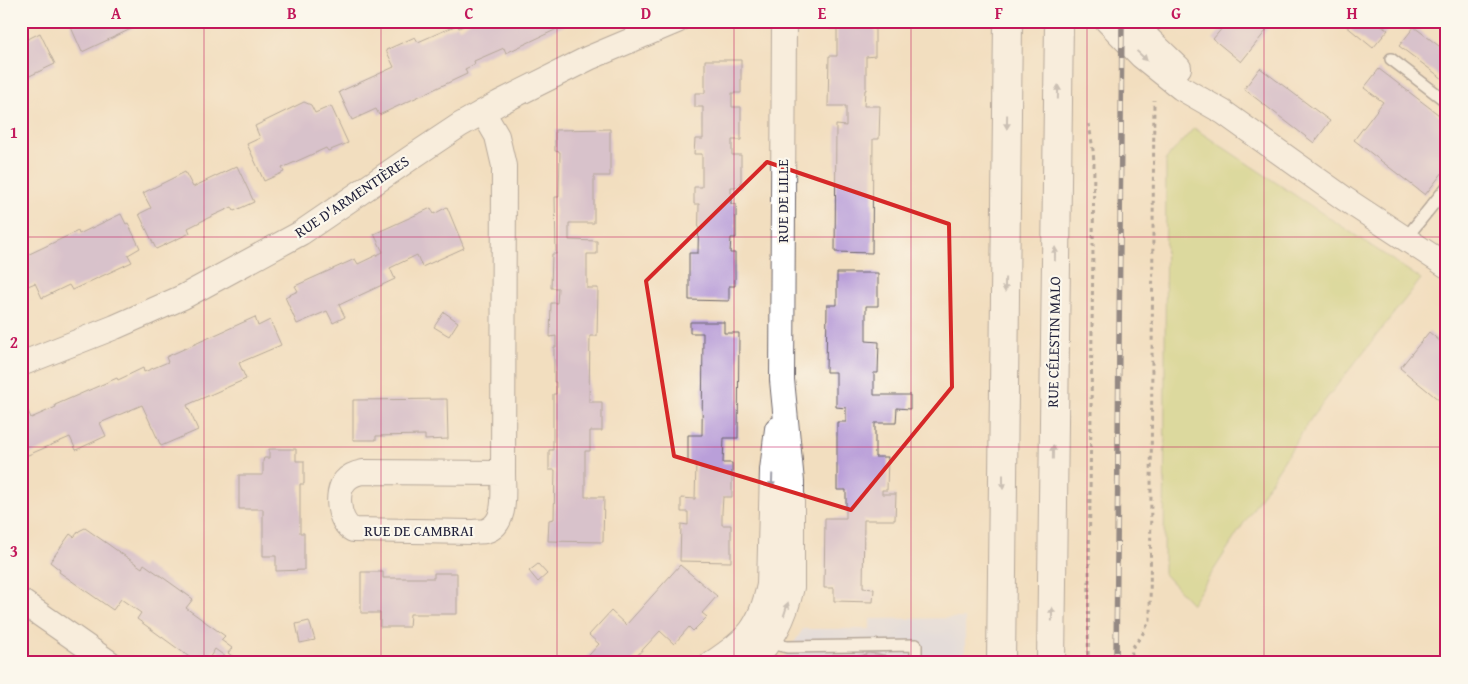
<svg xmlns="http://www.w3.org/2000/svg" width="1468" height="684" viewBox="0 0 1468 684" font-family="'Gentium Book Plus',serif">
	<rect width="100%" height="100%" fill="#fbf7ec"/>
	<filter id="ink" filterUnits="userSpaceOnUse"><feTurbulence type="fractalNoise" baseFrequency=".02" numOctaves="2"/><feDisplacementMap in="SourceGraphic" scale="10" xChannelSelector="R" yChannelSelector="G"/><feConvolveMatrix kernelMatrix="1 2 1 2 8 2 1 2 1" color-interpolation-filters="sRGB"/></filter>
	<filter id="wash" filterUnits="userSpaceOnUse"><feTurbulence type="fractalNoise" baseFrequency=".0096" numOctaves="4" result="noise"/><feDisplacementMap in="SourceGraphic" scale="20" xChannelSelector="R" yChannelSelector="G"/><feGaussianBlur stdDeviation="1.12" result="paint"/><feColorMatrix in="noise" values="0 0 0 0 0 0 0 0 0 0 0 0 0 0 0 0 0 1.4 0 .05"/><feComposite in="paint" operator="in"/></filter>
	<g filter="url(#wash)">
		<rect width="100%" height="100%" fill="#f2debf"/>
		<path fill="#d3d9f9" d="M965,618V663H781L803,629H870V619Z"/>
		<path fill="#c2d274" stroke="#727a58" d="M1194,128L1421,279L1312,417L1192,604L1164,574L1166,159Z"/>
		<g id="blocks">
			<g fill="#b99fd9">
				<path d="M79,21H148L82,52L70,25Z"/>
				<path d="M473,21H574L506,53L504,48L474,61L475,64L465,69L467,74L379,115L376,109L352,120L339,92L394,67L386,50L415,37L418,42L457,25L459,28Z"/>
				<path d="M829,21H866V27L875,28V56L866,57V90H865L864,106H880L879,139H873L872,253L835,252L836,125L846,126V106H828L829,56H837V29H829Z"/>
				<path d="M1228,21H1274L1241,62L1213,39Z"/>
				<path d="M1340,21H1376L1388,30L1373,48Z"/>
				<path d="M1414,27L1447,52V82L1399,46Z"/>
				<path d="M40,33L55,64L21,80V38L26,36L28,39Z"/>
				<path d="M705,60H741V93H732V107H741V140H732V155H741V187H731V204H736V238H731L730,253H735V286H729V301L689,300V253H698L699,204H694V187H702V154H694L695,139H703V107H695V93H705Z"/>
				<path d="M1260,68L1330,121L1314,143L1244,89Z"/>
				<path d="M1379,69L1447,121V167L1425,195L1354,140L1383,102L1364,88Z"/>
				<path d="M304,102L311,105L315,113L331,106L348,143L328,151L326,148L282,168L284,172L264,181L247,144L260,138L255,126Z"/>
				<path d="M610,129V176H594V223H569V240L597,241V254H587V288H598L597,336H590L589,402H602V431H590V451H585V497H604L603,542L548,541L549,520L554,519L555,470H549V450H553V394H556V382H554V347H556V336L550,337L551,303H557L558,288H551L552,254H556L555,197H559L560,152L555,151V130Z"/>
				<path d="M237,166L254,202L234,211L232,207L208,218L188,228L190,233L156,249L139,214L151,208L143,193L185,172L193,187Z"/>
				<path d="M447,207L464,248L422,267L417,255L390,268L395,279L339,305L345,317L333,323L327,311L297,324L285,297L298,291L295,286L355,259L358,264L383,252L374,234L431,208L434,214Z"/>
				<path d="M121,214L126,224L128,223L140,248L128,255L132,262L72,290L69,285L42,298L35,283L21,289V254L23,257L78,231L79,234Z"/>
				<path d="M837,273H878V306H866V341L879,342L878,373H874V395H910V409L897,408L896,423H875V457H888L887,490H882V494H896L895,520H864L863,588L874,589L873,602L834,601V588H824L825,518H846V490H837V422H846V408L836,407V372H826L827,305H837Z"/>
				<path d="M444,312L458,322L449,336L434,327Z"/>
				<path d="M255,317L258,326L270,320L281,345L239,363L246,379L187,405L198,430L161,446L142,405L100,423L106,436L76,450L70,437L21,458V414L28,411L31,418L56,407L55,405L117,378L118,380L143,368L144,372L168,362L166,357Z"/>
				<path d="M690,322H724V333H739L738,438H724L723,463H732V497H723L722,512V525H731V562L680,561L681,524L688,525V512H681V498L695,499L696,463H688V435H702L703,333H690Z"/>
				<path d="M1429,332L1447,347V402L1445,405L1400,368Z"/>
				<path d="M447,399L448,439L425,440V435L376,436V440H353V400Z"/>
				<path d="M269,449H296V461H304V484H300V533H304V570L276,571V556H263V509H239V475H263V461L264,458H269Z"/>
				<path d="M85,528L142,568L144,564L193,599L186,608L225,636L221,640L232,648L228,653L242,663H222L226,657L215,649L206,663H201L193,657L192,659L137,619L141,613L121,599L113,610L59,572L60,570L50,562L70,534L74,537L79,531Z"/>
				<path d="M538,564L547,574L538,582L529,571Z"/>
				<path d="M680,565L717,596L702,613L707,617L693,631L689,627L674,644L660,631L632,661L634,663H582L599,644L589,635L611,611L626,625Z"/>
				<path d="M361,572H383V578H434V573H457V614H410L409,627H380V613H361Z"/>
				<path d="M309,621L315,640L300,643L296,624Z"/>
				<path d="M868,653L885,655L889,663H858L856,659Z"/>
			</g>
		</g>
	</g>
	<g filter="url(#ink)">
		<use href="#blocks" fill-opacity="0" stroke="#6b6469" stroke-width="1"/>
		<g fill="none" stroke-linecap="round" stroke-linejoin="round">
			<g stroke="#6b6469" stroke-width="14">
				<g id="service">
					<path d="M1144,36L1158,21"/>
					<path d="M1391,59L1447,102"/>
					<path d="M1405,239L1447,187"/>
					<path d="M766,642L787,647L916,645V663"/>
				</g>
			</g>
			<g stroke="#6b6469" stroke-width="26">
				<g id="minor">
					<path d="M1107,21L1141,56L1181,88L1223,112L1345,199L1447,266"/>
					<path d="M1130,21L1179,68"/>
					<path d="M483,112L497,136L504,166L503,473C503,491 508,525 485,531C482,532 477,531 473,532L353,530C338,522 335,493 345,481C350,475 357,473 363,472L503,473"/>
					<path d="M21,364L115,327L183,297L301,233L415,155L460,125L499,103L589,58L677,21"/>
					<path d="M21,601L110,663"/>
					<path d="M712,663C748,639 760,628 769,585L772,470L777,429"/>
					<path d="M750,663C773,642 785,618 792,587V482L782,380L784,21"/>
				</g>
			</g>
			<g stroke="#6b6469" stroke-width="30">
				<g id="secondary">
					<path d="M1001,663L1008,21"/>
					<path d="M1051,663L1059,21"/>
				</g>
			</g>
			<g stroke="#6b6469" stroke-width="3" stroke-dasharray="4 4" stroke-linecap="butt">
				<path d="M1088,663L1094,163L1093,150L1089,124"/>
				<path d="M1135,663C1127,647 1135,646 1142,635C1145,630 1147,625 1150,620L1154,100"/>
			</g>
			<use href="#service" stroke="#fff" stroke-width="11"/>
			<use href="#minor" stroke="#fff" stroke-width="24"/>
			<use href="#secondary" stroke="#fff" stroke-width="28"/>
			<g stroke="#22223b" stroke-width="5.5">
				<path id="rail" d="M1116,663L1122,21"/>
			</g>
			<use href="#rail" stroke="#fbf7ec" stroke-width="4" stroke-dasharray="11" stroke-linecap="butt"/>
		</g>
		<defs><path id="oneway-solid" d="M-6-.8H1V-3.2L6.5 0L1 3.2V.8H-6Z" transform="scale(1.25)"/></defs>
		<g fill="#9c9ca7">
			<use href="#oneway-solid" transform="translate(1142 56) rotate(43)"/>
			<use href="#oneway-solid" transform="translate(1058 92) rotate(-89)"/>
			<use href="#oneway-solid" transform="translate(1007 122) rotate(91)"/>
			<use href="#oneway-solid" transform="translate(1055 254) rotate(-89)"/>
			<use href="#oneway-solid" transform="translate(1005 285) rotate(91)"/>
			<use href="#oneway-solid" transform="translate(1053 452) rotate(-89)"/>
			<use href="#oneway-solid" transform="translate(772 481) rotate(92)"/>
			<use href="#oneway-solid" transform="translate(1003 482) rotate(90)"/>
			<use href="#oneway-solid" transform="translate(786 609) rotate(-72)"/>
			<use href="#oneway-solid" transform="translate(1052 614) rotate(-89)"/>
		</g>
	</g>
	<path d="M0 0H1468V684H0ZM767,162L949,224L952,387L851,510L674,456L646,281Z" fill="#f2debf" fill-opacity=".55" fill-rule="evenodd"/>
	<path fill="none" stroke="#d62828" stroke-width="4" stroke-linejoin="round" d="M767,162L949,224L952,387L851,510L674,456L646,281Z"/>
	<path fill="none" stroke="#c2185b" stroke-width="1" stroke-opacity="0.55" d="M204,21V663M381,21V663M557,21V663M734,21V663M911,21V663M1087,21V663M1264,21V663M21,237H1447M21,447H1447"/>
	<g text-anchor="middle" stroke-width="4.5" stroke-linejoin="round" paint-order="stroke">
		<g font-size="15" fill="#22223b" stroke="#fbf7ec">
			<text transform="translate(352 197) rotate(-34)" y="5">RUE D'ARMENTIÈRES</text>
			<text transform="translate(783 201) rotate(-90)" y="5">RUE DE LILLE</text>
			<text transform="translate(1054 342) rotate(-89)" y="5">RUE CÉLESTIN MALO</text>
			<text x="419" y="536">RUE DE CAMBRAI</text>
		</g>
	</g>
	<rect width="1468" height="684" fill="none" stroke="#fbf7ec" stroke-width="55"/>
	<rect x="28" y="28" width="1412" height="628" fill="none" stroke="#c2185b" stroke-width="2"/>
	<g font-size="16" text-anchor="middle" font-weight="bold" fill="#c2185b">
		<text x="116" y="19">A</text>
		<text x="292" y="19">B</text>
		<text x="469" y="19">C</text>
		<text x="646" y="19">D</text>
		<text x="822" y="19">E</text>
		<text x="999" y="19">F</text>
		<text x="1176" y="19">G</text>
		<text x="1352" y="19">H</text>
		<text x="14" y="138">1</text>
		<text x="14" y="348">2</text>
		<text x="14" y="557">3</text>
	</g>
</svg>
